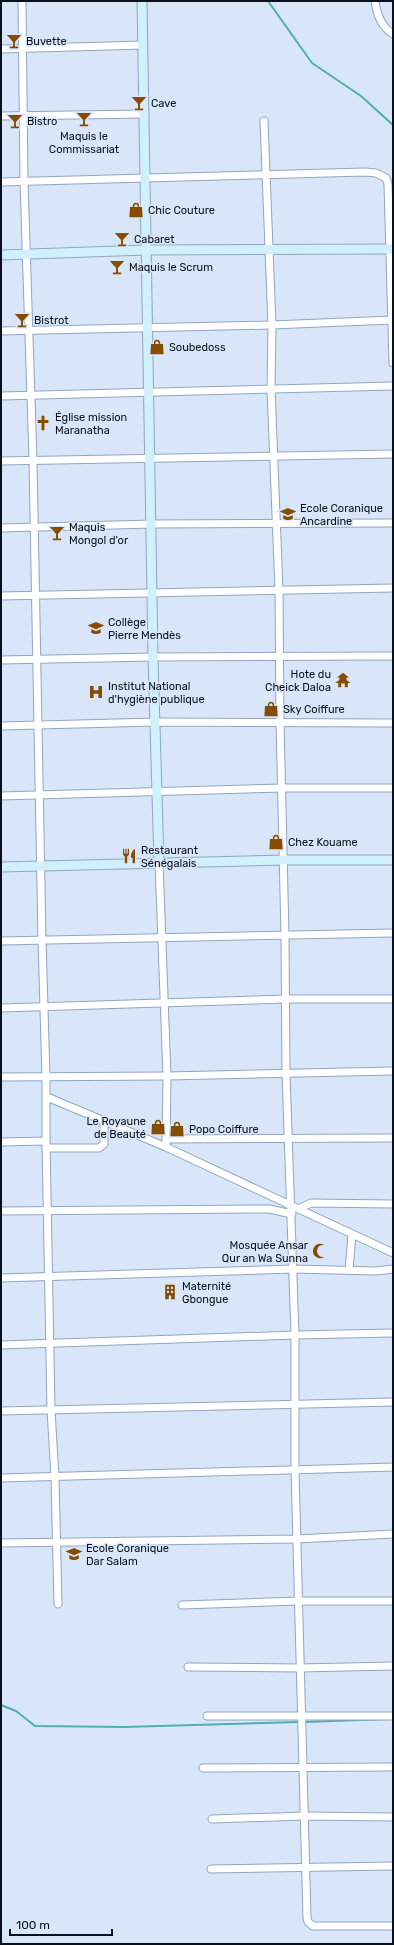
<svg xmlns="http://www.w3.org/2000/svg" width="394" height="1945" viewBox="0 0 394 1945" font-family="Rubik,sans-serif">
	<rect width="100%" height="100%" fill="#d9e6f9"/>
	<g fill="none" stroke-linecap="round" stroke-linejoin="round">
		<g stroke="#4eafab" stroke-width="2">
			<path d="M268,1L312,63L361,96L393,125"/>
			<path d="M1,1705L16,1711L35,1726L124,1727L299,1722"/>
			<path d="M304,1722L389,1719"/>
		</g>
		<g stroke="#90a5c2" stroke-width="9">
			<g id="street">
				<path d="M22,1L24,182L33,460L42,940L46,1077V1141L51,1410L55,1477L58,1604"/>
				<path d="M375,1C377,15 381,26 393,34"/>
				<path d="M1,49L143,45"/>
				<path d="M1,116L145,114"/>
				<path d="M264,121L272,325L271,389L279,590L280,722L285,936L286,1073L295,1335V1470L307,1918L308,1922L313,1926H393"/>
				<path d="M1,182L365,172L376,173L386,178L388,184L393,363"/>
				<path d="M1,331L272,325L393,320"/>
				<path d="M1,396L393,386"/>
				<path d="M1,461L393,454"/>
				<path d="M1,528L152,524L393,523"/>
				<path d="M1,596L393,588"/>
				<path d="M1,660L153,657L393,656"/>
				<path d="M1,726L156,722L393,723"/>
				<path d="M1,796L283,788H393"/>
				<path d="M159,863L167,1076L166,1147"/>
				<path d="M1,941L393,933"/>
				<path d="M1,1008L286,999H393"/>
				<path d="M1,1077L167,1076L393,1071"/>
				<path d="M47,1097L166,1147L393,1253"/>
				<path d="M166,1139L393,1138"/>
				<path d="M1,1142L46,1141"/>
				<path d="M46,1148H99L104,1144V1121"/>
				<path d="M298,1209L311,1203L393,1204"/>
				<path d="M1,1211L269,1209L292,1214"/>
				<path d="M349,1270L352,1234"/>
				<path d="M1,1278L293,1269L376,1271L393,1269"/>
				<path d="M1,1345L295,1335L393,1333"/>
				<path d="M1,1411L393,1402"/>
				<path d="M1,1478L393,1467"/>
				<path d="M1,1543L297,1539L393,1534"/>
				<path d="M182,1605L299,1601H393"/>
				<path d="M188,1667L299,1668L393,1666"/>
				<path d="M207,1716H393"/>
				<path d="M203,1768L393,1767"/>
				<path d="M212,1819L304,1816L393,1817"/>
				<path d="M211,1869L393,1866"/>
			</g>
		</g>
		<g stroke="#90a5c2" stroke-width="11">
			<g id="secondary">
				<path d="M142,1L153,657L159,863"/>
				<path d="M1,255L147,250L393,249"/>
				<path d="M1,867L284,860H393"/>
			</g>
		</g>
		<use href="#street" stroke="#fff" stroke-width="7"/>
		<use href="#secondary" stroke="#d0f0fb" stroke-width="9"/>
	</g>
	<defs>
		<g id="bar-bare" transform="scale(1.2)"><path d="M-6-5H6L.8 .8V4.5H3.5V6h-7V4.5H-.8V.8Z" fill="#864c00" stroke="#d9e6f9" stroke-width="2.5" paint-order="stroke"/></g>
		<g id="shop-bare" transform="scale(1.2)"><path d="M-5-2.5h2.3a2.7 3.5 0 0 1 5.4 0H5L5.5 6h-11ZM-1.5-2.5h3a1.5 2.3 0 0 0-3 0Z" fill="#864c00" stroke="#d9e6f9" stroke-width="2.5" paint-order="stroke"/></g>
		<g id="church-bare" transform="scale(1.2)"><path d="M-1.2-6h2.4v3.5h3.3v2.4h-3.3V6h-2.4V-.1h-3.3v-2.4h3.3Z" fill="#864c00" stroke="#d9e6f9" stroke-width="2.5" paint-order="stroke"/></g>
		<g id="school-bare" transform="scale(1.2)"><path d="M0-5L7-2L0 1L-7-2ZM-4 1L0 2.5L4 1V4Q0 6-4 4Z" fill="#864c00" stroke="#d9e6f9" stroke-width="2.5" paint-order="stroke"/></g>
		<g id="temple-bare" transform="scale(1.2)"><path d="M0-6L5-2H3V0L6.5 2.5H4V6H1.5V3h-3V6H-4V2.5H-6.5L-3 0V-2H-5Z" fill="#864c00" stroke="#d9e6f9" stroke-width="2.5" paint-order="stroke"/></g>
		<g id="hospital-bare" transform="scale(1.2)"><path d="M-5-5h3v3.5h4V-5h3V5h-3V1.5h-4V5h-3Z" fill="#864c00" stroke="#d9e6f9" stroke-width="2.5" paint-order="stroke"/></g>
		<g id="restaurant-bare" transform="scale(1.2)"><path d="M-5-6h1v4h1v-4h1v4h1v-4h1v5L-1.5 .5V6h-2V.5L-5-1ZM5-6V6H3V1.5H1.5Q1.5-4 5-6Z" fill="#864c00" stroke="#d9e6f9" stroke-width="2.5" paint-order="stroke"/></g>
		<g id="mosque-bare" transform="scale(1.2)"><path d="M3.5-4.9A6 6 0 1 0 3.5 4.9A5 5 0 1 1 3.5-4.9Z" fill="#864c00" stroke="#d9e6f9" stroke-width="2.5" paint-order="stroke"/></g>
		<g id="building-bare" transform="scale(1.2)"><path d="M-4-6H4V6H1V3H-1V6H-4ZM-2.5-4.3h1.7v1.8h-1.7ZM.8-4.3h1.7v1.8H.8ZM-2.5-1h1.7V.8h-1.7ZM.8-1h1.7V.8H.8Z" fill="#864c00" stroke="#d9e6f9" stroke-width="2.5" paint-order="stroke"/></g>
	</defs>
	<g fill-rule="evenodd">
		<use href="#bar-bare" x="14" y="41"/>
		<use href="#bar-bare" x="139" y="103"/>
		<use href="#bar-bare" x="84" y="119"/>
		<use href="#bar-bare" x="15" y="121"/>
		<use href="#shop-bare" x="136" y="210"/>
		<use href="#bar-bare" x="122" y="239"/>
		<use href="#bar-bare" x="117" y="267"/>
		<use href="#bar-bare" x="22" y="320"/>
		<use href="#shop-bare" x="157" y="347"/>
		<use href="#church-bare" x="43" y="423"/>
		<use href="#school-bare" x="288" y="514"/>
		<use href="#bar-bare" x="57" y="533"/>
		<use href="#school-bare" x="96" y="628"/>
		<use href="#temple-bare" x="343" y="680"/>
		<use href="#hospital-bare" x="96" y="692"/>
		<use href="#shop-bare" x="271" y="709"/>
		<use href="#shop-bare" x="276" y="842"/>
		<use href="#restaurant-bare" x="129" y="856"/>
		<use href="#shop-bare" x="158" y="1127"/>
		<use href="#shop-bare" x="177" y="1129"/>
		<use href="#mosque-bare" x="320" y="1251"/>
		<use href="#building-bare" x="170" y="1292"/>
		<use href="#school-bare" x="74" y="1554"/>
	</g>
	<g text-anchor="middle" stroke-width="3" stroke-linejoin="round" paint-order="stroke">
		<g font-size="11" fill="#0a111c" stroke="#d9e6f9" text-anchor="start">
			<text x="26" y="45">Buvette</text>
			<text x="151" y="107">Cave</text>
			<text x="27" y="125">Bistro</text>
			<text x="84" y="140" text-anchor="middle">Maquis le<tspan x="84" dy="13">Commissariat</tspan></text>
			<text x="148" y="214">Chic Couture</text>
			<text x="134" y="243">Cabaret</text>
			<text x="129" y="271">Maquis le Scrum</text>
			<text x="34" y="324">Bistrot</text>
			<text x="169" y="351">Soubedoss</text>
			<text x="55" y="421">Église mission<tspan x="55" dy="13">Maranatha</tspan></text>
			<text x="300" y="512">Ecole Coranique<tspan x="300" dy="13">Ancardine</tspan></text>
			<text x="69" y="531">Maquis<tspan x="69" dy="13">Mongol d'or</tspan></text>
			<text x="108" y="626">Collège<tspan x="108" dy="13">Pierre Mendès</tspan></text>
			<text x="331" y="678" text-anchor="end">Hote du<tspan x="331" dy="13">Cheick Daloa</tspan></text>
			<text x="108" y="690">Institut National<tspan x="108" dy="13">d'hygiène publique</tspan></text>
			<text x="283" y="713">Sky Coiffure</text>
			<text x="288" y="846">Chez Kouame</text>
			<text x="141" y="854">Restaurant<tspan x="141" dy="13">Sénégalais</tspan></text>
			<text x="146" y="1125" text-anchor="end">Le Royaune<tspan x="146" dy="13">de Beauté</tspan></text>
			<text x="189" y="1133">Popo Coiffure</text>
			<text x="308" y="1249" text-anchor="end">Mosquée Ansar<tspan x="308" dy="13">Qur an Wa Sunna</tspan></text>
			<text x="182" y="1290">Maternité<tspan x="182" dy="13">Gbongue</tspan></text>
			<text x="86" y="1552">Ecole Coranique<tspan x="86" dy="13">Dar Salam</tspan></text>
		</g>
	</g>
	<rect width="394" height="1945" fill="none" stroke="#0a111c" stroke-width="4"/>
	<path d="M10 1929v6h102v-6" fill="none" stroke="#0a111c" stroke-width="2"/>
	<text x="16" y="1929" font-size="12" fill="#0a111c" stroke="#d9e6f9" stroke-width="3" paint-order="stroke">100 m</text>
</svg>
